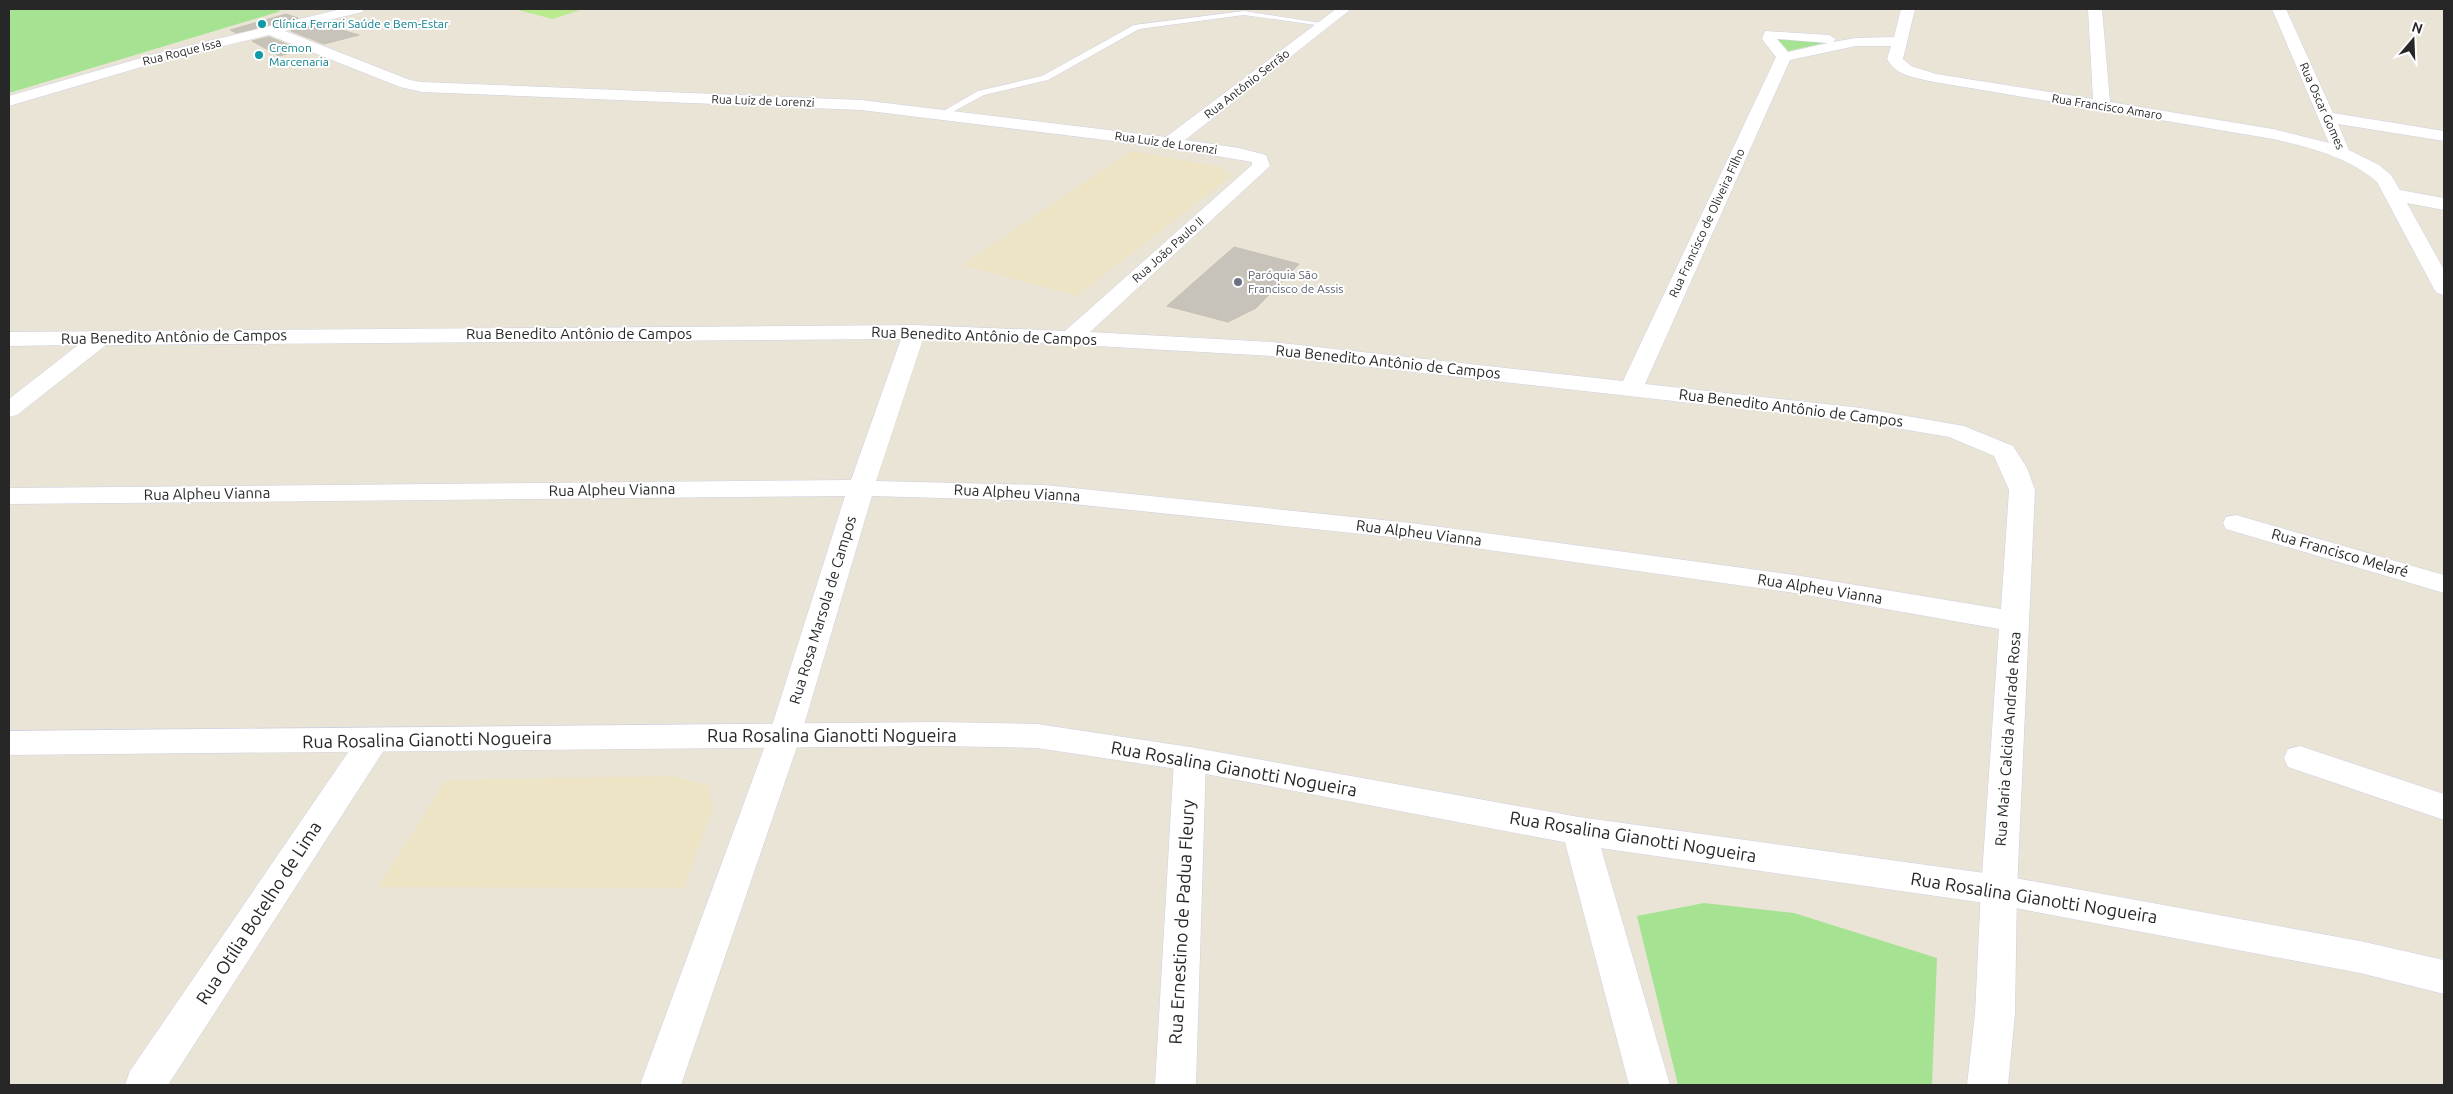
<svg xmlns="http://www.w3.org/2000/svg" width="2453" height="1094" viewBox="0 0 2453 1094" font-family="Ubuntu,sans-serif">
	<rect width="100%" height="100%" fill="#eae4d7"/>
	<g fill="#ede4c6">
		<path d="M1131,151L1221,167L1231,176L1077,296L962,265Z"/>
		<path d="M671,776L708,785L713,807L684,888L378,887L446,780Z"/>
	</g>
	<g fill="#a5e392">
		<path d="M9,9H271L281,11L9,93Z"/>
		<path d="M1774,35L1833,41L1788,51Z"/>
		<path d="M1704,903L1794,913L1937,958L1932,1085H1678L1637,916Z"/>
	</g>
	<path fill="#baeb8d" d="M514,9H583L553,19Z"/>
	<g fill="#c8c3ba" stroke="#c5c0b1">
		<path d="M286,14L298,18L236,33L230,30Z"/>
		<path d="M321,24L359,35L324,44L291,31Z"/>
		<path d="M269,37L301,50L279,56L252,41Z"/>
		<path d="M1234,247L1299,264L1256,308L1228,322L1167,306Z"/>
	</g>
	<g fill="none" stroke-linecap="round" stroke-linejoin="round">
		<g stroke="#cdcfe1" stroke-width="1">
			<path id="service" d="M1244,11L1327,24L1323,26L1244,15L1139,29L1048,80L984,95L945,116L938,114L978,91L1042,76L1134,25Z"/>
		</g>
		<g stroke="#cdcfe1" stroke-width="1">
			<g id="minor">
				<path d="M341,9H364L362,12L285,31L410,80L422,82L861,100L1166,137L1336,9H1351L1185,140L1239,148L1266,155L1270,166L1090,332L1272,342L1623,381L1776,57L1762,39L1765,31L1829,35L1836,39L1833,42L1856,38L1894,37L1901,9H1915L1903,59L1911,66L1936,74L2093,99L2088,9H2102L2110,102L2273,129L2329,143L2272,9H2286L2333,113L2444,131V141L2338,124L2349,150L2379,165L2391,175L2400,190L2444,198V210L2407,203L2444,270V295L2437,293L2434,289L2377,182C2348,157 2310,147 2273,139L1929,81C1912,77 1896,75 1887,59L1891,46H1856L1790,60L1645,384L1861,408L1964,426L2013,446L2027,468L2035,490L2017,890L2015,1014L2008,1085H1967L1975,1014L1981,890L1999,629L1795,593L1411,539L1044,501L872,496L801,735L681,1085H640L769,735L845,496L9,504V488L851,480L901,339L106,345L17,415L9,417V399L78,345L9,346V332L914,325L1065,331L1252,165V162L1170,148L861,110L422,92L400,87L269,35L165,60L9,106V96L155,54ZM1777,39L1828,43L1788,52ZM923,339L1026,342L1272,356L1861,422L1949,437L1994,456L2009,490L2001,609L1795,575L1411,523L1044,485L876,481Z"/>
				<path d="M2236,515L2444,575V593L2226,529L2223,523L2226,517Z"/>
				<path d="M373,729L384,732L389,741L384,750L168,1085H125L130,1071L362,732Z"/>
				<path d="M2300,746L2444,794V820L2288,767L2284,758L2288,749Z"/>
				<path d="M1190,747L1202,750L1206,759L1196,1085H1155L1174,759L1178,750Z"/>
				<path d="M1579,817L1591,821L1596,831L1670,1085H1629L1562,831L1567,821Z"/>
			</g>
		</g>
		<g stroke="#cdcfe1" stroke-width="1">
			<path id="tertiary" d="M938,722L1037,724L1190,747L1579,817L1999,875L2360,941L2444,960V994L2360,973L1999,905L1579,845L1190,771L1037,748L938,746L9,755V731Z"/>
		</g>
		<use href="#service" fill="#fff" fill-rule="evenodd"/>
		<use href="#minor" fill="#fff" fill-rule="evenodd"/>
		<use href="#tertiary" fill="#fff" fill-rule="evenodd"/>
	</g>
	<g fill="#0f9aa8" stroke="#fff" stroke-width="2">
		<circle cx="262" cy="24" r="5"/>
		<circle cx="259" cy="55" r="5"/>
	</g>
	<circle fill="#6b7280" stroke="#fff" stroke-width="2" cx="1238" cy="282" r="5"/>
	<g text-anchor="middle" stroke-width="4" stroke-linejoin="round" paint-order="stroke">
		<g font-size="12" fill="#0d838f" stroke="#fff" text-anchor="start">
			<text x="272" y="28">Clínica Ferrari Saúde e Bem-Estar</text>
			<text x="269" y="52">Cremon<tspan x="269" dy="14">Marcenaria</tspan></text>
		</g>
		<g font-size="12" fill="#272727" stroke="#fff">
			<text transform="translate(182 52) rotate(-14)" y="4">Rua Roque Issa</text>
			<text transform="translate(1247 84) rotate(-38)" y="4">Rua Antônio Serrão</text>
			<text transform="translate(763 101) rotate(2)" y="4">Rua Luiz de Lorenzi</text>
			<text transform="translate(2322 106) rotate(66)" y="4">Rua Oscar Gomes</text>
			<text transform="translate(2107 107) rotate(9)" y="4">Rua Francisco Amaro</text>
			<text transform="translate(1166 143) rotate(8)" y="4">Rua Luiz de Lorenzi</text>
			<text transform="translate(1707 223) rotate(-65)" y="4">Rua Francisco de Oliveira Filho</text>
			<text transform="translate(1168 250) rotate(-42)" y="4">Rua João Paulo II</text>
		</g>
		<g font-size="12" fill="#5b616d" stroke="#fff" text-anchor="start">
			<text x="1248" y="279">Paróquia São<tspan x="1248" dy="14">Francisco de Assis</tspan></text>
		</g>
		<g font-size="15" fill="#272727" stroke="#fff">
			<text x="579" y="339">Rua Benedito Antônio de Campos</text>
			<text transform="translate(984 336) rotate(2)" y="5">Rua Benedito Antônio de Campos</text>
			<text transform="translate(174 337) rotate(-1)" y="5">Rua Benedito Antônio de Campos</text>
			<text transform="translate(1388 362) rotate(6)" y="5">Rua Benedito Antônio de Campos</text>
			<text transform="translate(1791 408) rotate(7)" y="5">Rua Benedito Antônio de Campos</text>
			<text transform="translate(612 490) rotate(-1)" y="5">Rua Alpheu Vianna</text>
			<text transform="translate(1017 493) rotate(3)" y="5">Rua Alpheu Vianna</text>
			<text transform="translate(207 494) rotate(-1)" y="5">Rua Alpheu Vianna</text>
			<text transform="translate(1419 533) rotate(7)" y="5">Rua Alpheu Vianna</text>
			<text transform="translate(2340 553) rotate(16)" y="5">Rua Francisco Melaré</text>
			<text transform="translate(1820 589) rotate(9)" y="5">Rua Alpheu Vianna</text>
			<text transform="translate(823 610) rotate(-73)" y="5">Rua Rosa Marsola de Campos</text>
			<text transform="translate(2008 739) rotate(-86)" y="5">Rua Maria Calcida Andrade Rosa</text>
		</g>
		<g font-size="18" fill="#272727" stroke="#fff">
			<text x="832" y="742">Rua Rosalina Gianotti Nogueira</text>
			<text transform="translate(427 740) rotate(-1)" y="6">Rua Rosalina Gianotti Nogueira</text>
			<text transform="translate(1234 769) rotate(10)" y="6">Rua Rosalina Gianotti Nogueira</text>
			<text transform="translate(1633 837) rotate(9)" y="6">Rua Rosalina Gianotti Nogueira</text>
			<text transform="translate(2034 898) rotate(9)" y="6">Rua Rosalina Gianotti Nogueira</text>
			<text transform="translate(259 913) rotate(-57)" y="6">Rua Otília Botelho de Lima</text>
			<text transform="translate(1182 922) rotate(-87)" y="6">Rua Ernestino de Padua Fleury</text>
		</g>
	</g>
	<rect width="2453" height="1094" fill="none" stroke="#272727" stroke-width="20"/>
	<g transform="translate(2413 40) rotate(19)" stroke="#ffffff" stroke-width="4" paint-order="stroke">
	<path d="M0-4L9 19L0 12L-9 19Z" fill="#272727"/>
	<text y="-8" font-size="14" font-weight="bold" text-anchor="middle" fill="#272727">N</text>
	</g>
</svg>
